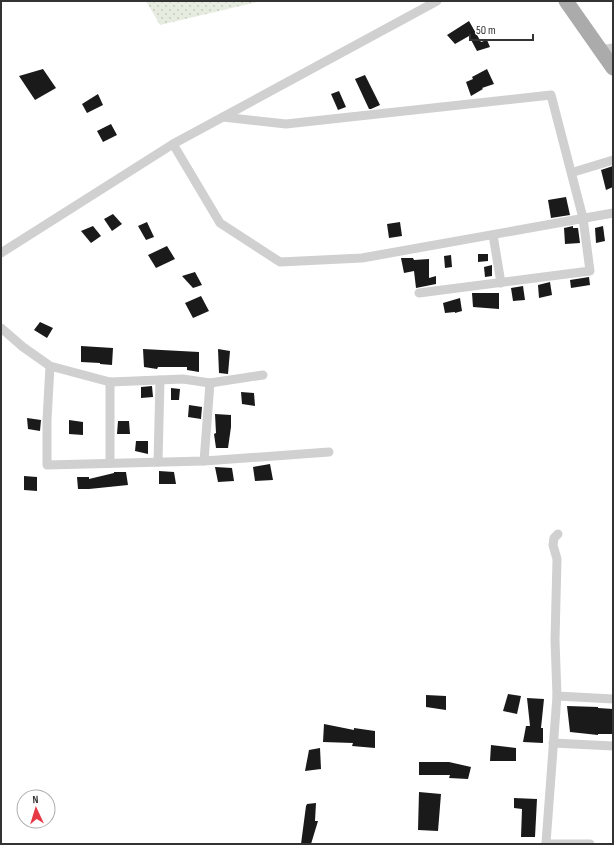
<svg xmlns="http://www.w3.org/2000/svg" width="614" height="845" viewBox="0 0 614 845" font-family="'Sofia Sans Condensed',sans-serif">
	<defs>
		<pattern id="grass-dots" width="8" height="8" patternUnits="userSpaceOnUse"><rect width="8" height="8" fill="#e6ecdf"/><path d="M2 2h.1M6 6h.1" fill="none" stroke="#c6cbc0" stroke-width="1.8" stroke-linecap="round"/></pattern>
	</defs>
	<rect width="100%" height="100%" fill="#fff"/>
	<path fill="url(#grass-dots)" d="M146,1H261L160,25Z"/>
	<g fill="#1a1a1a">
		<path d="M469,21L481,42L487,40L490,47L477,51L469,36L455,44L447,35Z"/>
		<path d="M43,69L56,88L35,100L19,76Z"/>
		<path d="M487,69L494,84L482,88L483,89L471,96L466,82L473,79L472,77Z"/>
		<path d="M365,75L380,105L371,109H369L355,79Z"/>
		<path d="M339,91L346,107L338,110L331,94Z"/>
		<path d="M98,94L103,105L87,113L82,104Z"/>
		<path d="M111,124L117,135L103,142L97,131Z"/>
		<path d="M613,166V187L606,190L601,170Z"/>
		<path d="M566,197L570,215L551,218L548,200Z"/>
		<path d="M113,214L122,224L112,231L104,219Z"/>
		<path d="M147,222L154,237L146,240L138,226Z"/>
		<path d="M400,222L402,236L389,238L387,224Z"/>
		<path d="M93,226L101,236L91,243L81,231Z"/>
		<path d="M573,226V228H578L580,243L565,244L564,228Z"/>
		<path d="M603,226L605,241L596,243L595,228Z"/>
		<path d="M167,246L175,259L156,268L148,255Z"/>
		<path d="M478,254H488V261L478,262Z"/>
		<path d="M451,255L452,267L445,268L444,256Z"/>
		<path d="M401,258H413L414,260L429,259V278L436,276V284L416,288L414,271L404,273Z"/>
		<path d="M492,265V276L485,277L484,267Z"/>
		<path d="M195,272L202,285L193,288L182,276Z"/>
		<path d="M589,277L590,285L571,288L570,280Z"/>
		<path d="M550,282L552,295L539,298L538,285Z"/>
		<path d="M523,286L525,300L513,301L511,288Z"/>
		<path d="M472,293H499V309L473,307Z"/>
		<path d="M201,296L209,311L193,318L185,303Z"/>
		<path d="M460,298L462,311L455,313V312L445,313L443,303Z"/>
		<path d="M40,322L53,328L47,338L34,330Z"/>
		<path d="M81,346L113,348L112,365L100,364V363L81,362Z"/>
		<path d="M143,349L199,352V372L187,370V367H158L157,369L144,367Z"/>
		<path d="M218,349L230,351L228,374L219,373Z"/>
		<path d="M152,386L153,397L141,398V387Z"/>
		<path d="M171,388L180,389L179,400H171Z"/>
		<path d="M241,392L254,393L255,406L242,404Z"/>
		<path d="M189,405L202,407L201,419L188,417Z"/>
		<path d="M215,414L231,415V427L228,448H216L214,434L216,433Z"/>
		<path d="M27,418L41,420L40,431L28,429Z"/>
		<path d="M69,420L83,422V435L69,434Z"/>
		<path d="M118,421H129L130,434H117Z"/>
		<path d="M136,441H148V454L135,451Z"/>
		<path d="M270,464L273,480L255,481L253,467Z"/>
		<path d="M215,467L232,468L234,481L218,482Z"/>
		<path d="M159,471L174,472L176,484H159Z"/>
		<path d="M114,472H126L128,485L89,489H78L77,477H89V479L114,473Z"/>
		<path d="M24,476L37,477V491L24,490Z"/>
		<path d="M508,694L521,696L517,714L503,711Z"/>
		<path d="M426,695L446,696V710L426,707Z"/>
		<path d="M527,698L544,699L541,728H543V743L523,742L526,726H530Z"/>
		<path d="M567,706L598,707V708L613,709V734H598V735L570,732Z"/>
		<path d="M324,724L354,730V728L375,731V748L352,746L353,743L323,742Z"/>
		<path d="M491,745L516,748V761H490Z"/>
		<path d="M320,748L321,769L305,771L309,750Z"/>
		<path d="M419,762H449L471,767L468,779L449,778L450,775H419Z"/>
		<path d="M419,792L441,794L438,831L418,830Z"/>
		<path d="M514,798L537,799L535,837H521L522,809L514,808Z"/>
		<path d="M316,803L315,821H318L311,844H301L306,806L307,804Z"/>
	</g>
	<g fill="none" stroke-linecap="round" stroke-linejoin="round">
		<g stroke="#d0d0d0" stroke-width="9">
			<path d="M600,50L613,48"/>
			<path d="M223,117L286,124L551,95L583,218L590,271L419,293"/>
			<path d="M173,144L220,223L280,262L362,258L613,213"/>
			<path d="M577,171L613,160"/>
			<path d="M493,235L501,283"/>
			<path d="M1,253L173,144L437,1"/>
			<path d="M1,328L23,347L50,366L110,382L183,379L210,383L204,461L47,465V420L50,366"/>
			<path d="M210,383L263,375"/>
			<path d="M204,461L329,452"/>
			<path d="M158,462L160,380"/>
			<path d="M110,463V382"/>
			<path d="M557,696L613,699"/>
			<path d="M553,743L613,746"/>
			<path d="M546,843L557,696L555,640L557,559L553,545L554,538L558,534"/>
			<path d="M546,844H590"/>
		</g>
		<path stroke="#ababab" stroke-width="15" d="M566,1L613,68"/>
	</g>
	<rect width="614" height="845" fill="none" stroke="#333333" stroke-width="4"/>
	<g transform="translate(36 809) rotate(356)"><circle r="19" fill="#ffffff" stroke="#adadad"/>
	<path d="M0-3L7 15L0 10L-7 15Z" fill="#e63946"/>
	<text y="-6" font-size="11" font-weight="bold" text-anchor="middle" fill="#333333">N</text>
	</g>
	<path d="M470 34v6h63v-6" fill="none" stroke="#333333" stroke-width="2"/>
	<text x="476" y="34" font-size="12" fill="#333333" stroke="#ffffff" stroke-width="3" paint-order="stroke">50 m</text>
</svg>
